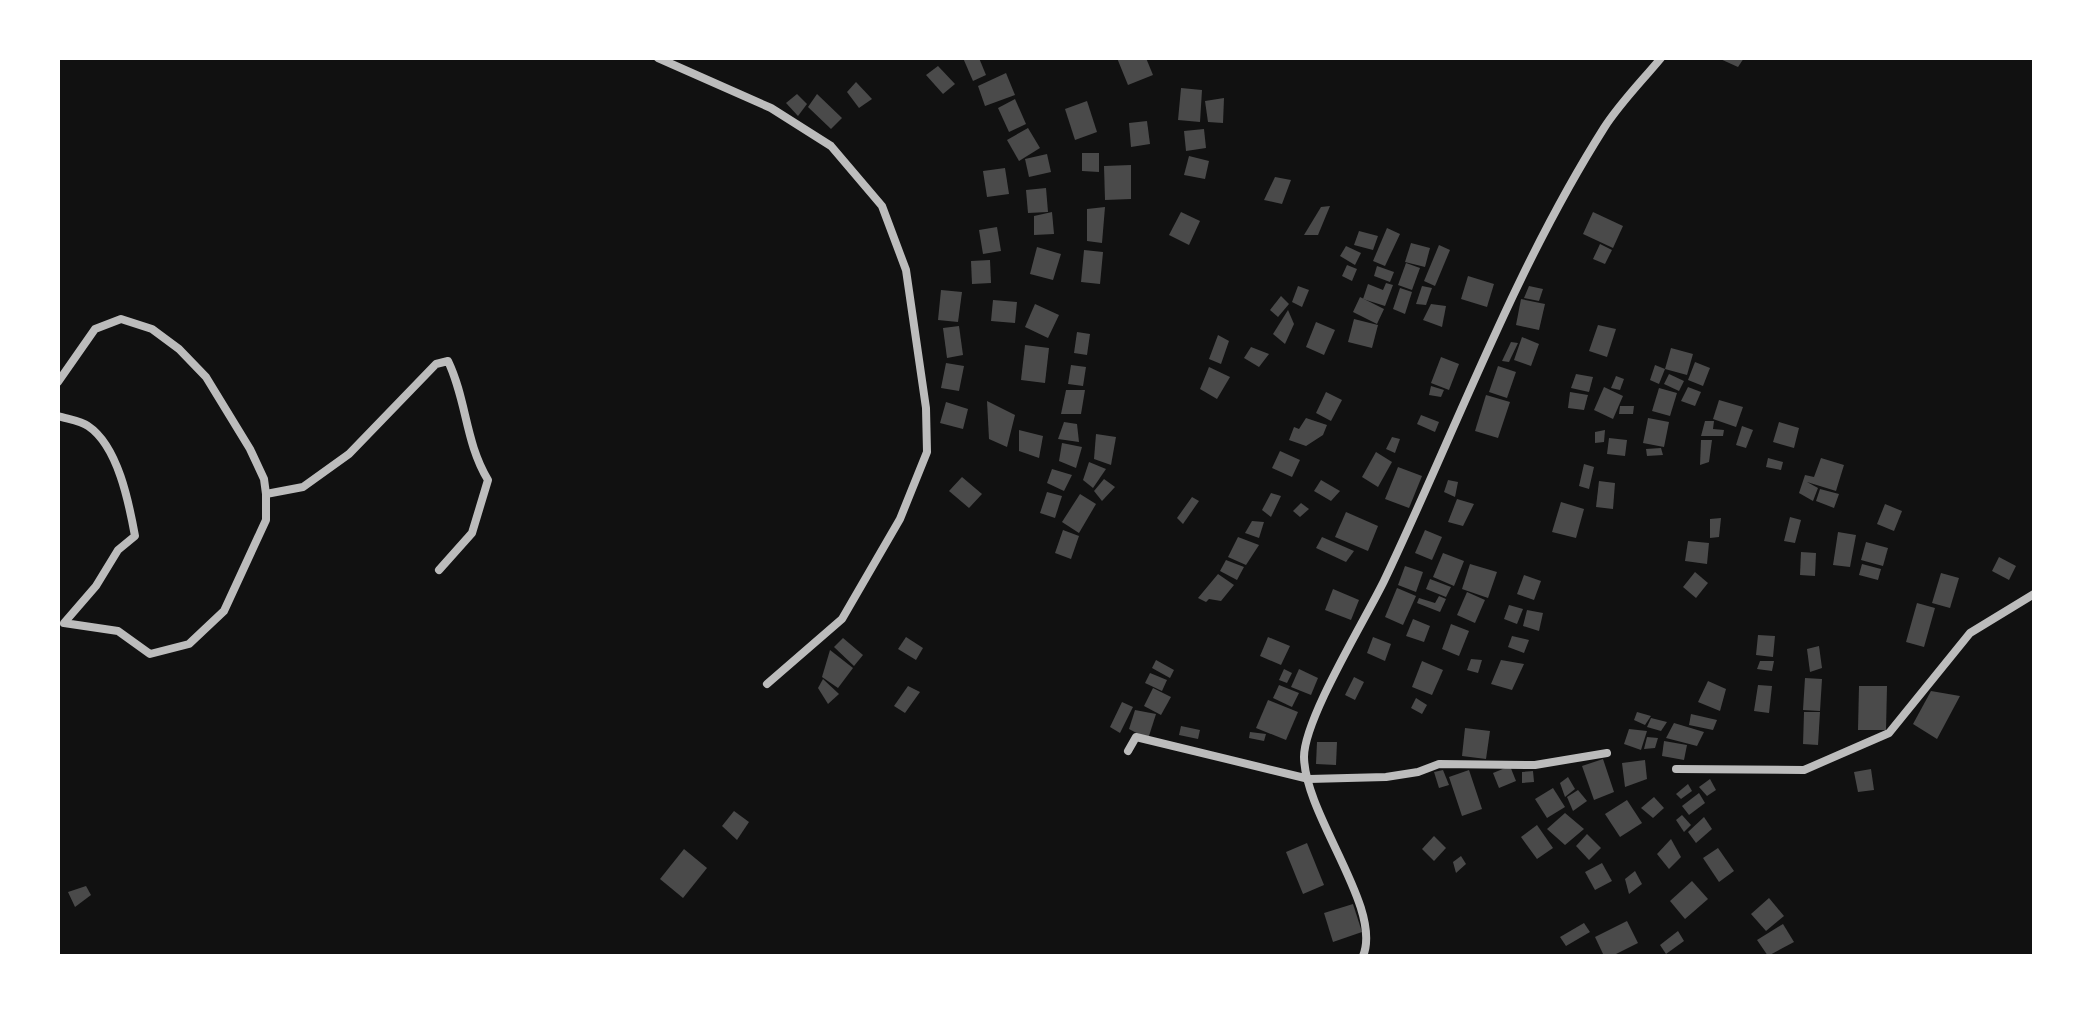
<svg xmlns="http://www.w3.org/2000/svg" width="2092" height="1014" viewBox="0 0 2092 1014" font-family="Roboto,sans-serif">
	<rect width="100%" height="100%" fill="#111"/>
	<g fill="#4a4a4a">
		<path d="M963,58H979L986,75L973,81Z"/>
		<path d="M1117,58H1146L1153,75L1128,85Z"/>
		<path d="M1718,58H1744L1738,67Z"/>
		<path d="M938,66L955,84L943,94L926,75Z"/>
		<path d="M1006,73L1015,95L985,106L978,86Z"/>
		<path d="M856,82L872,99L859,108L847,92Z"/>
		<path d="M1181,88L1202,90L1200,122L1178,120Z"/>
		<path d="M797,94L807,104L798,116L786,103Z"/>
		<path d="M817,94L842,118L831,129L808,107Z"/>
		<path d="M1224,98L1223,123L1208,122L1205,101Z"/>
		<path d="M1015,99L1026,124L1009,132L998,108Z"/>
		<path d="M1087,101L1097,132L1075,140L1065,109Z"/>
		<path d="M1147,121L1150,144L1131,147L1129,123Z"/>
		<path d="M1028,128L1040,148L1019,161L1007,140Z"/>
		<path d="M1204,129L1206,148L1186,151L1184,131Z"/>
		<path d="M1082,153H1099V172L1082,171Z"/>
		<path d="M1047,154L1051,172L1029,177L1025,159Z"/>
		<path d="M1189,156L1209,161L1205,179L1184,175Z"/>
		<path d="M1131,165V199L1105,200L1104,166Z"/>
		<path d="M1005,168L1009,194L987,197L983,171Z"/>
		<path d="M1275,177L1291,180L1282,204L1264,200Z"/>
		<path d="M1046,188L1048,212L1028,213L1026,190Z"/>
		<path d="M1330,206L1318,235H1304L1321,207Z"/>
		<path d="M1105,207L1102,243L1087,241V209Z"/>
		<path d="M1052,212L1054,234L1034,235V216Z"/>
		<path d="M1181,212L1200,221L1189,245L1169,235Z"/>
		<path d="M1593,212L1623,226L1613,248L1583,234Z"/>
		<path d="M997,227L1001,251L983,254L979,230Z"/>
		<path d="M1387,228L1400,234L1385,266L1373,261Z"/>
		<path d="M1359,231L1378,236L1373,250L1354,245Z"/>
		<path d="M1411,243L1430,248L1425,267L1405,262Z"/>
		<path d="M1600,244L1612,250L1605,264L1593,259Z"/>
		<path d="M1439,245L1450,250L1435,286L1424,281Z"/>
		<path d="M1346,246L1361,253L1355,265L1340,256Z"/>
		<path d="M1037,247L1061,254L1053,280L1030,274Z"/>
		<path d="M1084,250L1103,252L1100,284L1081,282Z"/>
		<path d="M990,260L991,283L972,284L971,261Z"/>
		<path d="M1406,263L1420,268L1412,290L1398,285Z"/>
		<path d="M1347,265L1357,269L1352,281L1342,276Z"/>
		<path d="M1377,266L1394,272L1390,282L1374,276Z"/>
		<path d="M1468,276L1494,284L1487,307L1461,299Z"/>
		<path d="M1386,283L1393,285L1385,306L1363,299L1368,284L1383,290Z"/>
		<path d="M1298,286L1309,290L1302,307L1292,302Z"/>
		<path d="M1422,286L1432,288L1426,305L1416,304Z"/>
		<path d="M1529,286L1543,289L1539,301L1524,298Z"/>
		<path d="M1400,288L1412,292L1405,314L1393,309Z"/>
		<path d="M941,290L962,292L958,322L938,320Z"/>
		<path d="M1281,296L1289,304L1278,317L1270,310Z"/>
		<path d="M1360,297L1384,309L1377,324L1353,312Z"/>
		<path d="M1521,299L1545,304L1539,330L1516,325Z"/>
		<path d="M993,300L1017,302L1015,323L991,321Z"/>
		<path d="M1035,304L1059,315L1048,338L1025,327Z"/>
		<path d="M1431,304L1446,306L1442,327L1423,320Z"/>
		<path d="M1288,310L1294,324L1285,344L1273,334Z"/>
		<path d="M1354,319L1378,325L1372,348L1348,342Z"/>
		<path d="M1316,322L1335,330L1324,355L1306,347Z"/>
		<path d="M1598,325L1616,329L1607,357L1589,351Z"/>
		<path d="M959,326L963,355L947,358L943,328Z"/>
		<path d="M1077,332L1090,334L1087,355L1074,353Z"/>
		<path d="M1218,335L1229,341L1221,364L1209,359Z"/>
		<path d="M1522,337L1539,344L1531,366L1514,360Z"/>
		<path d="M1511,342L1518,343L1509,362L1502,361Z"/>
		<path d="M1025,345L1049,348L1045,383L1021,380Z"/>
		<path d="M1251,347L1269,354L1259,367L1244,358Z"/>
		<path d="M1671,348L1693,354L1687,375L1665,369Z"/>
		<path d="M1441,357L1459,364L1449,390L1431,383Z"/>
		<path d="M1695,362L1710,368L1703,386L1688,380Z"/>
		<path d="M946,363L964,366L959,391L941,388Z"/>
		<path d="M1071,365L1086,367L1083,386L1068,384Z"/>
		<path d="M1655,365L1665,369L1659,384L1650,380Z"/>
		<path d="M1498,366L1516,372L1507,398L1489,392Z"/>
		<path d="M1209,367L1230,377L1217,399L1200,389Z"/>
		<path d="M1576,374L1593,377L1589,392L1571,388Z"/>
		<path d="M1669,374L1684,381L1679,391L1664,384Z"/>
		<path d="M1616,376L1624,379L1620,390L1611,388Z"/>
		<path d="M1431,386L1444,390L1441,397L1429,395Z"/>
		<path d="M1604,387L1623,396L1613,419L1594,410Z"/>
		<path d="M1688,387L1701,392L1695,406L1681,401Z"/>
		<path d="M1659,388L1677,393L1670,416L1652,411Z"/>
		<path d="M1066,390H1085L1081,414H1061Z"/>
		<path d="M1326,392L1342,400L1331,421L1316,413Z"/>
		<path d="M1570,392L1588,395L1584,410L1568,408Z"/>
		<path d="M1486,395L1510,402L1498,438L1475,431Z"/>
		<path d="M1719,400L1743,407L1736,427L1713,419Z"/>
		<path d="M987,401L1015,415L1007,447L989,439Z"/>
		<path d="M946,402L968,409L963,429L940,423Z"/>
		<path d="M1620,406H1634L1633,414H1619Z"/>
		<path d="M1421,415L1439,422L1435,432L1417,424Z"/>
		<path d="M1306,418L1327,425L1323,435L1306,446L1289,440L1294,427L1299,429Z"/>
		<path d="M1648,418L1669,422L1664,447L1643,443Z"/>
		<path d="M1705,421H1714L1713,429L1724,430L1723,436H1701Z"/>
		<path d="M1064,422L1077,424L1079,442L1058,439Z"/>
		<path d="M1779,422L1799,428L1794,448L1773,442Z"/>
		<path d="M1742,426L1753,430L1746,448L1736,445Z"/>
		<path d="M1019,430L1043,436L1039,458L1019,451Z"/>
		<path d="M1605,430L1604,442L1595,443V432Z"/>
		<path d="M1096,434L1116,437L1111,465L1094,459Z"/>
		<path d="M1392,437L1400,439L1395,453L1386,449Z"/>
		<path d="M1609,438L1627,440L1625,456L1607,454Z"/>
		<path d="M1701,440H1712L1709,462L1700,465Z"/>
		<path d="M1062,443L1082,447L1076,468L1059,461Z"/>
		<path d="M1661,448L1663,455L1647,456L1646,449Z"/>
		<path d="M1280,451L1300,460L1292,477L1272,468Z"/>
		<path d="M1376,452L1392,462L1378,487L1362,477Z"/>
		<path d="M1768,458L1783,462L1781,470L1766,467Z"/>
		<path d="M1821,458L1844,465L1836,491L1807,482L1818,488L1813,501L1799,493L1805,475L1814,477Z"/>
		<path d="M1089,462L1106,469L1093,488L1083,480Z"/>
		<path d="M1584,464L1594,467L1589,489L1579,486Z"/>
		<path d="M1398,467L1422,476L1409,508L1385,499Z"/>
		<path d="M1052,469L1072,475L1064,491L1047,483Z"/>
		<path d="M962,477L982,494L969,508L949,491Z"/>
		<path d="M1104,479L1115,487L1102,501L1094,491Z"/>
		<path d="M1321,480L1340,491L1331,501L1314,491Z"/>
		<path d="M1448,480L1458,482L1455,497L1444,492Z"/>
		<path d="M1599,481L1615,483L1613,509L1596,507Z"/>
		<path d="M1820,489L1839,494L1834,508L1816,501Z"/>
		<path d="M1047,492L1062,496L1055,518L1040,513Z"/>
		<path d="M1271,493L1281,496L1271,517L1262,510Z"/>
		<path d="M1080,494L1096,504L1079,533L1062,522Z"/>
		<path d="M1192,497L1199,501L1183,524L1177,518Z"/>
		<path d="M1457,499L1474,504L1463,526L1448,522Z"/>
		<path d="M1561,502L1584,509L1576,538L1552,532Z"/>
		<path d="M1301,503L1309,509L1300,517L1293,511Z"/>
		<path d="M1885,504L1902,511L1894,531L1877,524Z"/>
		<path d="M1346,512L1378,526L1368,551L1335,537Z"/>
		<path d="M1790,517L1801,520L1795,543L1784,541Z"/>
		<path d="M1721,518L1719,537L1710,538V519Z"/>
		<path d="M1252,521L1264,522L1259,538L1245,533Z"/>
		<path d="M1063,530L1079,536L1071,559L1055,553Z"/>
		<path d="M1425,530L1442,537L1432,560L1415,553Z"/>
		<path d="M1838,532L1856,535L1850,567L1833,565Z"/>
		<path d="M1238,537L1259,545L1246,565L1228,557Z"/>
		<path d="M1322,537L1354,551L1346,562L1316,548Z"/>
		<path d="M1688,541L1709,543L1707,564L1685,561Z"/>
		<path d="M1866,542L1888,548L1883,566L1861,560Z"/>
		<path d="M1801,552L1816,553L1815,576L1800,575Z"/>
		<path d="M1443,553L1464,561L1454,586L1433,577Z"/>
		<path d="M1999,557L2016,566L2009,580L1992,571Z"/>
		<path d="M1226,560L1244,567L1237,580L1220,571Z"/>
		<path d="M1470,564L1497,572L1488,598L1462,589Z"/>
		<path d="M1862,564L1881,569L1878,580L1859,575Z"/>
		<path d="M1405,566L1423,572L1416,592L1398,585Z"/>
		<path d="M1695,572L1708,583L1696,598L1683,587Z"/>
		<path d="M1941,573L1959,578L1950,608L1932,603Z"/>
		<path d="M1218,574L1234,585L1221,601L1209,599L1206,602L1198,598Z"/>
		<path d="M1524,575L1541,581L1534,600L1517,594Z"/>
		<path d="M1430,579L1451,587L1446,597L1426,589Z"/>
		<path d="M1397,588L1416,596L1403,625L1385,617Z"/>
		<path d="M1333,589L1359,600L1351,620L1325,610Z"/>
		<path d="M1467,592L1485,600L1475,623L1457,615Z"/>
		<path d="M1439,596L1446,599L1440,612L1417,603L1419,598L1435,603Z"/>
		<path d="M1917,603L1935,608L1924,647L1906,642Z"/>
		<path d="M1509,605L1523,609L1517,624L1504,619Z"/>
		<path d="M1527,610L1543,613L1539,631L1523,626Z"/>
		<path d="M1413,619L1430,626L1424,642L1406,636Z"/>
		<path d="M1451,624L1469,631L1459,656L1442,649Z"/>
		<path d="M1758,635L1775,636L1773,657L1756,655Z"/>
		<path d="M1512,636L1529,640L1524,653L1508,647Z"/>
		<path d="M906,637L923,648L916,660L898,649Z"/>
		<path d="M1268,637L1290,646L1281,665L1260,656Z"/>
		<path d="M1373,637L1391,644L1385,661L1367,653Z"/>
		<path d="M843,638L863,655L854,666L834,647Z"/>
		<path d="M1819,646L1822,668L1810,672L1807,649Z"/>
		<path d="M830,650L853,668L838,688L822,677Z"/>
		<path d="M1471,659L1482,660L1478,673L1467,670Z"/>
		<path d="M1156,660L1174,670L1170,678L1152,668Z"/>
		<path d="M1501,660L1524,664L1512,690L1491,684Z"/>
		<path d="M1422,661L1443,670L1432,695L1412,687Z"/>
		<path d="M1760,661H1774L1772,671L1757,669Z"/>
		<path d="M1284,669L1292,673L1287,683L1279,680Z"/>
		<path d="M1299,669L1318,678L1311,695L1291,687Z"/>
		<path d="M1150,673L1167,680L1162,691L1145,683Z"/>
		<path d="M1354,677L1364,682L1355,700L1345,695Z"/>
		<path d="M1805,678L1822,679L1820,711L1803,710Z"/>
		<path d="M823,679L839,694L828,704L818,688Z"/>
		<path d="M1708,681L1726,689L1720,711L1698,702Z"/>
		<path d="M1279,685L1299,693L1292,707L1273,698Z"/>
		<path d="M1758,685L1772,686L1769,713L1754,711Z"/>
		<path d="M908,686L920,692L905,713L894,706Z"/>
		<path d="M1859,686H1887L1886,730H1858Z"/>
		<path d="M1153,688L1171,697L1161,715L1144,706Z"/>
		<path d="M1931,691L1960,696L1937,739L1913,724Z"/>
		<path d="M1416,698L1427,705L1422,714L1411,708Z"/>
		<path d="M1268,700L1298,712L1286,740L1256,728Z"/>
		<path d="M1122,702L1133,707L1120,733L1110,727Z"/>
		<path d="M1135,710L1156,714L1148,739L1129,729Z"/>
		<path d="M1637,712L1651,716L1645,725L1634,720Z"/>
		<path d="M1804,712H1820L1818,745L1803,744Z"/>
		<path d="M1691,714L1717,720L1713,730L1689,725Z"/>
		<path d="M1651,718L1667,722L1661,731L1647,727Z"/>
		<path d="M1674,723L1704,732L1697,746L1666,738Z"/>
		<path d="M1181,726L1200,730L1198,739L1179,735Z"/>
		<path d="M1465,728L1490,731L1486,759L1462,756Z"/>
		<path d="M1629,729L1647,731L1641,750L1624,744Z"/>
		<path d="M1250,732L1266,734L1264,741L1249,738Z"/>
		<path d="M1647,737L1658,738L1655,748L1644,749Z"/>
		<path d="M1664,741L1687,745L1684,760L1662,756Z"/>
		<path d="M1317,742H1337L1336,765L1316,764Z"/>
		<path d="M1603,759L1614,792L1594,800L1582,766Z"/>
		<path d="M1645,760L1647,779L1625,787L1622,763Z"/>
		<path d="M1510,766L1516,781L1499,788L1493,773Z"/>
		<path d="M1871,769L1874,790L1858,792L1854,772Z"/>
		<path d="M1443,770L1449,785L1439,788L1434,772Z"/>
		<path d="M1469,770L1482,809L1462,816L1449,777Z"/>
		<path d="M1533,771L1534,782L1522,783V772Z"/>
		<path d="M1568,777L1575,789L1565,797L1560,783Z"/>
		<path d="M1710,779L1716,790L1707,796L1699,787Z"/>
		<path d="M1688,784L1692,791L1681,799L1676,794Z"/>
		<path d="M1553,788L1565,807L1547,818L1535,799Z"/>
		<path d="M1578,790L1587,801L1573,811L1567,797Z"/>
		<path d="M1699,793L1705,803L1689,815L1682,806Z"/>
		<path d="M1654,797L1664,808L1653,818L1641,808Z"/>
		<path d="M1627,800L1642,823L1620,837L1605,814Z"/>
		<path d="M734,811L749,822L737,840L722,826Z"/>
		<path d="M1565,813L1584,829L1565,845L1547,829Z"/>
		<path d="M1682,815L1691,825L1684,832L1676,820Z"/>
		<path d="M1704,817L1712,829L1696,843L1688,832Z"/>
		<path d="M1537,825L1553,848L1537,859L1521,837Z"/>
		<path d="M1587,834L1601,848L1589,860L1576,846Z"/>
		<path d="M1434,836L1446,848L1434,861L1422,849Z"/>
		<path d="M1671,839L1681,857L1669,869L1657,854Z"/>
		<path d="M1307,843L1324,885L1303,894L1286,852Z"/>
		<path d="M1718,848L1734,871L1719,882L1703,858Z"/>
		<path d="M684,849L707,868L683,898L660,879Z"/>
		<path d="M1461,856L1466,864L1456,873L1453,862Z"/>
		<path d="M1602,863L1612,881L1595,890L1585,872Z"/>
		<path d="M1635,871L1642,884L1629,894L1625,879Z"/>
		<path d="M1692,881L1708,899L1685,919L1670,901Z"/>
		<path d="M86,886L91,895L75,907L68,892Z"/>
		<path d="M1769,898L1784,916L1766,931L1751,914Z"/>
		<path d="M1353,904L1362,932L1333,942L1324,913Z"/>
		<path d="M1627,921L1638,943L1612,956H1604L1595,937Z"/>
		<path d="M1584,923L1590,932L1566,946L1560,937Z"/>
		<path d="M1783,924L1794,942L1768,956L1757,940Z"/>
		<path d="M1678,931L1684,941L1666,954L1660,945Z"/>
	</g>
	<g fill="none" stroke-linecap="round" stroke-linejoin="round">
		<g stroke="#bcbcbc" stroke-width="8">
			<path d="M658,58L771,108L831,146L882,206L906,270L926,408L927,452L900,519L842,619L767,684"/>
			<path d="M58,382L95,329L121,319L152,329L179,349L206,377L250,449L264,479L266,494V520L224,611L189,644L150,654L118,631L64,623L96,586L118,550L135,536C129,503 118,446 88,426C81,421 67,419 58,416"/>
			<path d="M266,494L303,487L349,454L436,364L448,361C467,401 465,442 488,480L472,533L439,570"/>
			<path d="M1128,751L1136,737L1309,779L1386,777L1418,772L1439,764L1535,765L1607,753"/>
			<path d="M1676,769L1804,770L1889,733L1970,633L2034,594"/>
			<path d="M1363,956C1383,908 1305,816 1304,757C1304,719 1365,620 1384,581C1456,430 1514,270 1604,128C1620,103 1642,81 1661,58"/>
		</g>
	</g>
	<rect width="2092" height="1014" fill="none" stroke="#ffffff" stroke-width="120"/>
</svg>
